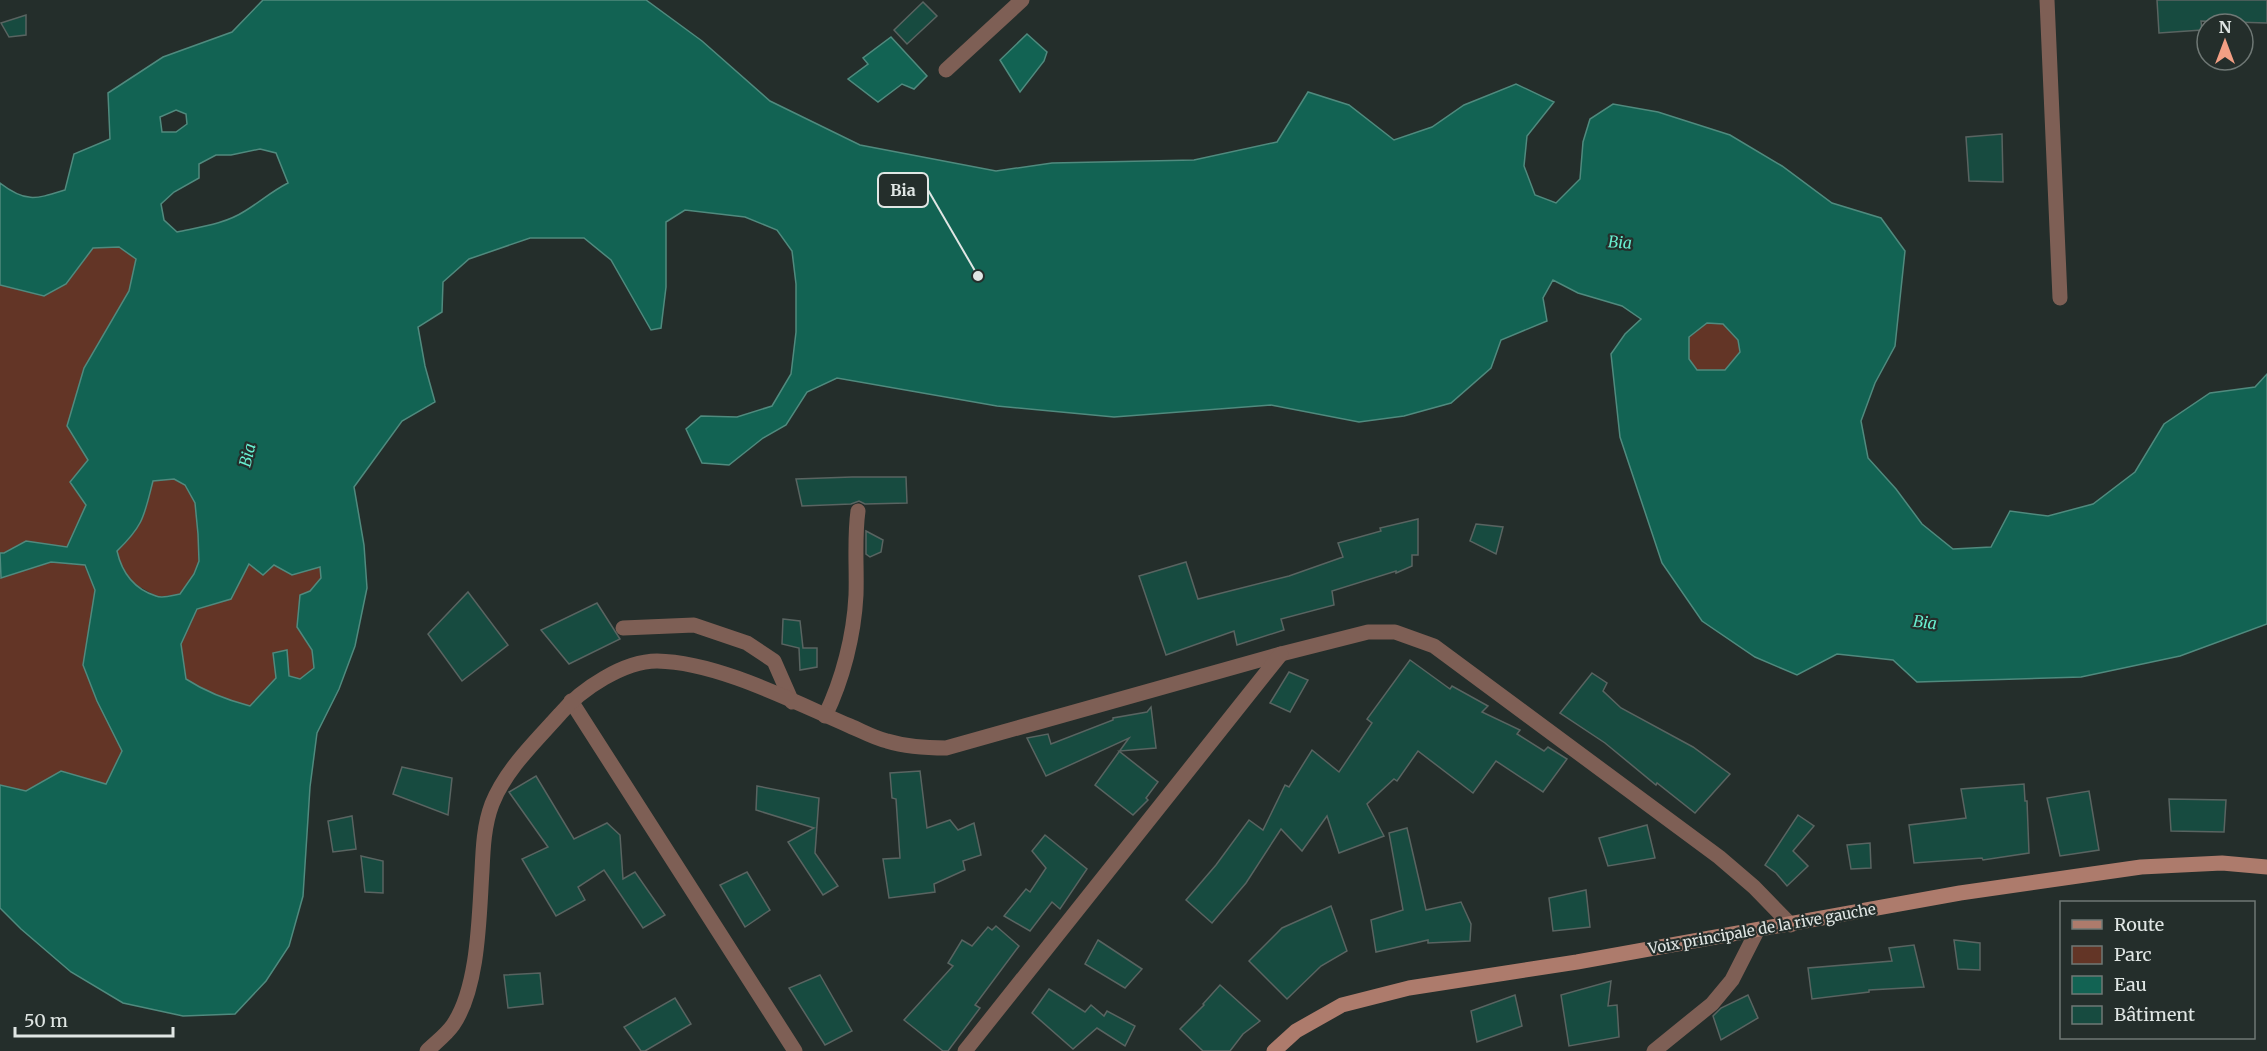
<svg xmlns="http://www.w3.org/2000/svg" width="2267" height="1051" viewBox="0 0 2267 1051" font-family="Merriweather,serif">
	<rect width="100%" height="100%" fill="#242e2b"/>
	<g fill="#633526">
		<path d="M119,247L136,259L129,291L84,368L88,460L70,482L86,505L67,548L26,541L3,553H0V285L45,296L66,284L93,248Z"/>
		<path d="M1707,323L1723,324L1738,340L1740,352L1725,370H1697L1689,359V337Z"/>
		<path d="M174,479L185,485L195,503L198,534L199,561L194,574L180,594L158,597L131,582L121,567L117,551C143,527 145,514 153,481Z"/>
		<path d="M51,562L84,565L95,590L83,665L97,701L122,751L106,784L61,771L26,791L0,785V578Z"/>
		<path d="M249,563L274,565L292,575L320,567L321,578L310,591L297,627L312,650L314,668L300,679L289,676L273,653L276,678L250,706C227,700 206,692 186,679L181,644L197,609L231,599Z"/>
	</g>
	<g fill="#126353" stroke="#508a7e" stroke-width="1.5" fill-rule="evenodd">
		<path d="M263,0H646L702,41L770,101L860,145L996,171L1052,163L1194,160L1277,142L1308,92L1349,105L1394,140L1432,127L1464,105L1516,84L1554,102L1527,136L1524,166L1535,195L1556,203L1580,179L1583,142L1590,119L1613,104L1658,112L1730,135L1782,166L1832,203L1881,218L1905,251L1895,346L1875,383L1861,421L1868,458L1896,489L1922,524L1953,549L1991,547L2010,511L2048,516L2093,504L2135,472L2164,424L2210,393L2255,387L2267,374V624L2180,656L2081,677L1917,682L1893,660L1837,654L1797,675L1755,657L1702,621L1662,563L1620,437L1611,354L1625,334L1641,319L1622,306L1578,293L1553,280L1543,298L1547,321L1501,340L1491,368L1451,403L1404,416L1359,422L1271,405L1114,417L997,406L837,378L807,392L786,425L763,438L729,465L702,463L686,429L701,416L737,417L772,406L791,374L796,332V284L792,251L777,230L745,217L685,210L666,222V287L661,328L651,330L611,260L584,238H530L469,259L443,282L442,312L418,327L425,366L435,402L402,421L354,487L364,545L367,588L355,646L339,689L317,733L310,787L303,896L289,946L266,981L235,1014L183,1016L123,1003L71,972L21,929L0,908V785L26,791L61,771L106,784L122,751L97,701L83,665L95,590L85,565L51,562L1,578L0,553H4L26,541L67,547L86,505L70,482L88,460L67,426L84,368L129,291L136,259L119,247L93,248L66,284L44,296L0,285V183C26,203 36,199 65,190L74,154L110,139L108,93L163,57L232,32ZM176,110L186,114L187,124L176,132H162L160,117ZM260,149L276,153L288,183C272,191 260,202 245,211C225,224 200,227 177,232L164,220L161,204L174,192L199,178V164L216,155H231ZM1707,323L1723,324L1738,340L1740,352L1725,370H1697L1689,359V337ZM174,479L185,485L195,503L198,534L199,561L194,574L180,594C173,595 163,599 156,596C134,589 122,573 117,551C144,525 144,516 153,481ZM249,564L263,575L274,565L292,575L320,567L321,578L310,591L300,595L297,627L312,650L314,668L300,679L289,676L287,650L273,653L276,678L250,706C227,700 206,692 186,679L181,644L197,609L231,599Z"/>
		<path d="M1027,34L1047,52L1044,61L1020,92L1000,60Z"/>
		<path d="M891,37L927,76L914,89L902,84L878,102L848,79L868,64L863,58Z"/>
	</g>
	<g fill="#174b40" stroke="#596461" stroke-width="1.5">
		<path d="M2157,0H2267V23L2201,21L2202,30L2159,33Z"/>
		<path d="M923,2L937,16L907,44L894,30Z"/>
		<path d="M26,15V35L9,37L1,23Z"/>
		<path d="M2002,134L2003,182L1969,181L1966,137Z"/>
		<path d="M852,477H906L907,503L865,504L859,501L851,504L802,506L796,479Z"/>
		<path d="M1418,519V555H1412V566L1396,573V571L1332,591L1334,605L1281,619L1284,630L1237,645L1234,631L1166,655L1139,576L1186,562L1198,599L1289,576L1343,557L1338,543L1381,531L1380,528Z"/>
		<path d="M1476,524L1503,527L1496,554L1470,541Z"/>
		<path d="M866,531L883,540L881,552L870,557L866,554Z"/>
		<path d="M468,592L508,645L462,681L428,634Z"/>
		<path d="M597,603L620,639L569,664L541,630Z"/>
		<path d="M783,619L800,621L803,648H817V667L800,670L799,648L782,644Z"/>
		<path d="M1410,660L1450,689L1452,686L1488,706L1482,712L1520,730L1517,734L1544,751L1548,747L1567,759L1543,792L1496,761L1473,793L1418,751L1397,781L1394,779L1367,804L1384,836L1339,853L1327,816L1302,851L1281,829L1246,883L1212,923L1186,900L1216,865L1249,820L1263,830L1285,785L1289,787L1312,750L1339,772L1372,723L1367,719Z"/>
		<path d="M1289,672L1308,680L1290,712L1270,703Z"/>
		<path d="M1592,673L1607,683L1603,691L1621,708L1693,747L1730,774L1695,813L1657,783L1656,785L1605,743L1560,713Z"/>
		<path d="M1151,707L1156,748L1119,751L1158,782L1146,798L1148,800L1133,815L1095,785L1129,738L1046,776L1027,738L1048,734L1051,744L1113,720V718L1147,712Z"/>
		<path d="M402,767L452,778L448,815L393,794Z"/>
		<path d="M920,771L927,828L950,820L958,830L974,823L981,855L963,861L965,870L934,884L935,892L889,898L883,859L900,858L896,799L892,798L890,773Z"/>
		<path d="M536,776L574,839L607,823L620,835L623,879L635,872L665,915L643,928L604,870L578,887L585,900L556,916L522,859L548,847L509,792Z"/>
		<path d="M2024,784L2025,801H2027L2029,853L1983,860L1982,858L1914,863L1909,825L1966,818L1961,789Z"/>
		<path d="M757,786L819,798L815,853L838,886L823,895L788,842L814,828L756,810Z"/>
		<path d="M2089,791L2099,850L2060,856L2047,798Z"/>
		<path d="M2169,799L2226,800L2224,832L2171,831Z"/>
		<path d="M1798,815L1814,826L1793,851L1808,866L1787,886L1776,873L1765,865Z"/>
		<path d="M352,816L356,849L333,852L328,821Z"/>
		<path d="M1647,825L1655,858L1608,866L1599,838Z"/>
		<path d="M1407,828L1426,910L1461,902L1471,924L1470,941L1428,943V940L1376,952L1371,920L1403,910L1389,833Z"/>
		<path d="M1045,835L1087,869L1060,909L1052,902L1030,931L1004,916L1026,889L1030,892L1046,868L1032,851Z"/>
		<path d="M1870,843L1871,868L1851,869L1847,845Z"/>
		<path d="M361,856L383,861V893L365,892Z"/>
		<path d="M747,872L770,910L745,927L720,885Z"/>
		<path d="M1586,890L1590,927L1553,931L1549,898Z"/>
		<path d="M1331,906L1347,951L1321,966L1287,999L1249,961L1282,928Z"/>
		<path d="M996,926L1019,946L975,1005L980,1008L948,1051H943L904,1020L953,966L948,963L962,940L972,946L988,927L992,930Z"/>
		<path d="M1098,940L1142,969L1125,988L1085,964Z"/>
		<path d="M1954,940L1980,943V970L1958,969Z"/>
		<path d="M1914,945L1924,987L1869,990V992L1812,999L1808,968L1892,961L1889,948Z"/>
		<path d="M540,973L543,1004L508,1008L504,975Z"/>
		<path d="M820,975L852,1031L825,1045L789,988Z"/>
		<path d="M1611,981L1608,1006L1617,1005L1619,1037L1569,1046L1561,995Z"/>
		<path d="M1220,985L1260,1021L1243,1034L1230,1051H1203L1180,1029L1204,1005L1203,1004Z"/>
		<path d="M1049,989L1085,1012L1091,1005L1104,1016L1107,1011L1135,1026L1125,1046L1097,1028L1073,1049L1032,1013Z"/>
		<path d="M1515,995L1522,1026L1477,1042L1471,1011Z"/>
		<path d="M1748,995L1758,1018L1721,1040L1713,1016L1721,1008Z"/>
		<path d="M675,998L691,1024L645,1051H641L624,1027Z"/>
	</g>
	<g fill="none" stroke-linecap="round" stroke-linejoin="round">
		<g stroke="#7e5f55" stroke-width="15">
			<path d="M2047,0L2060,298"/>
			<path d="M946,70L1022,0"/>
			<path d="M623,628L694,625L747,643L774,661L792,702"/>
			<path d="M571,701L795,1051"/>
			<path d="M825,716C843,679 854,635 856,595C857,567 854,539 858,511"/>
			<path d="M427,1051C435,1043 446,1035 453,1025C479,987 479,915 482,871C483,848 484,825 492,804C506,769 536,741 560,714C581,689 624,661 657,661C718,662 794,702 850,726C862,731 874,738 887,741C907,747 926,748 946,748L1281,654L1368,632H1395L1434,646L1719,857L1754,887L1791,925"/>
			<path d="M965,1051L1281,654"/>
			<path d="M1654,1051L1712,1004L1732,980L1757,931"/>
		</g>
		<path stroke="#ad7b6c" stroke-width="15" d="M1274,1051L1296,1031L1342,1005L1409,988L1577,962L1960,893L2141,867L2222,863L2267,867"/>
	</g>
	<g text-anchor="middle" stroke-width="4.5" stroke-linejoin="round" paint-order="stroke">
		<g font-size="15" fill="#e0e6e4" stroke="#242e2b">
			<text transform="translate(1762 929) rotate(-10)" y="5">Voix principale de la rive gauche</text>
		</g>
		<g font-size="16" font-style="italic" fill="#68efd0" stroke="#242e2b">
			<text transform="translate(1620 242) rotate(3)" y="6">Bia</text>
			<text transform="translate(247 455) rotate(-76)" y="6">Bia</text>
			<text transform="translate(1925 622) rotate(7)" y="6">Bia</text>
		</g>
	</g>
	<path fill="none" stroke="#e0e6e4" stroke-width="2" d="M978 276L928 190"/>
	<circle fill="#e0e6e4" stroke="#242e2b" stroke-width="2" cx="978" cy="276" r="6"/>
	<rect fill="#242e2b" stroke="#e0e6e4" stroke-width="2" x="878" y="173" width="50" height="34" rx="6"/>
	<g font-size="16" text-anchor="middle" font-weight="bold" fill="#e0e6e4">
		<text x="903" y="196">Bia</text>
	</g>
	<rect x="2060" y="901" width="195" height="138" fill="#242e2b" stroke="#6f7875" stroke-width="1.5"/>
	<rect x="2072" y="920" width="30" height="9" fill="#ad7b6c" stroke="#6f7875" stroke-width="1.5"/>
	<text x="2114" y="931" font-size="18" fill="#e0e6e4">Route</text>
	<rect x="2072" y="946" width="30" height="18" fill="#633526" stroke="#6f7875" stroke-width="1.5"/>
	<text x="2114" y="961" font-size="18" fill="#e0e6e4">Parc</text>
	<rect x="2072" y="976" width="30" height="18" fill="#126353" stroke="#6f7875" stroke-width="1.5"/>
	<text x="2114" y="991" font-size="18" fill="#e0e6e4">Eau</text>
	<rect x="2072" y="1006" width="30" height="18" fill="#174b40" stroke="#6f7875" stroke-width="1.5"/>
	<text x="2114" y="1021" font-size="18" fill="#e0e6e4">Bâtiment</text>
	<g transform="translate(2225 42)"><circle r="28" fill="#242e2b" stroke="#6f7875" stroke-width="1.5"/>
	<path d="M0-4.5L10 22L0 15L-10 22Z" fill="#f39f84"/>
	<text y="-9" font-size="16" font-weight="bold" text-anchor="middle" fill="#e0e6e4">N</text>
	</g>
	<path d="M15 1027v9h158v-9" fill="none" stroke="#e0e6e4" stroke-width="3"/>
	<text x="24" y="1027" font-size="18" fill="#e0e6e4" stroke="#242e2b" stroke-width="4.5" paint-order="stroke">50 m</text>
</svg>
